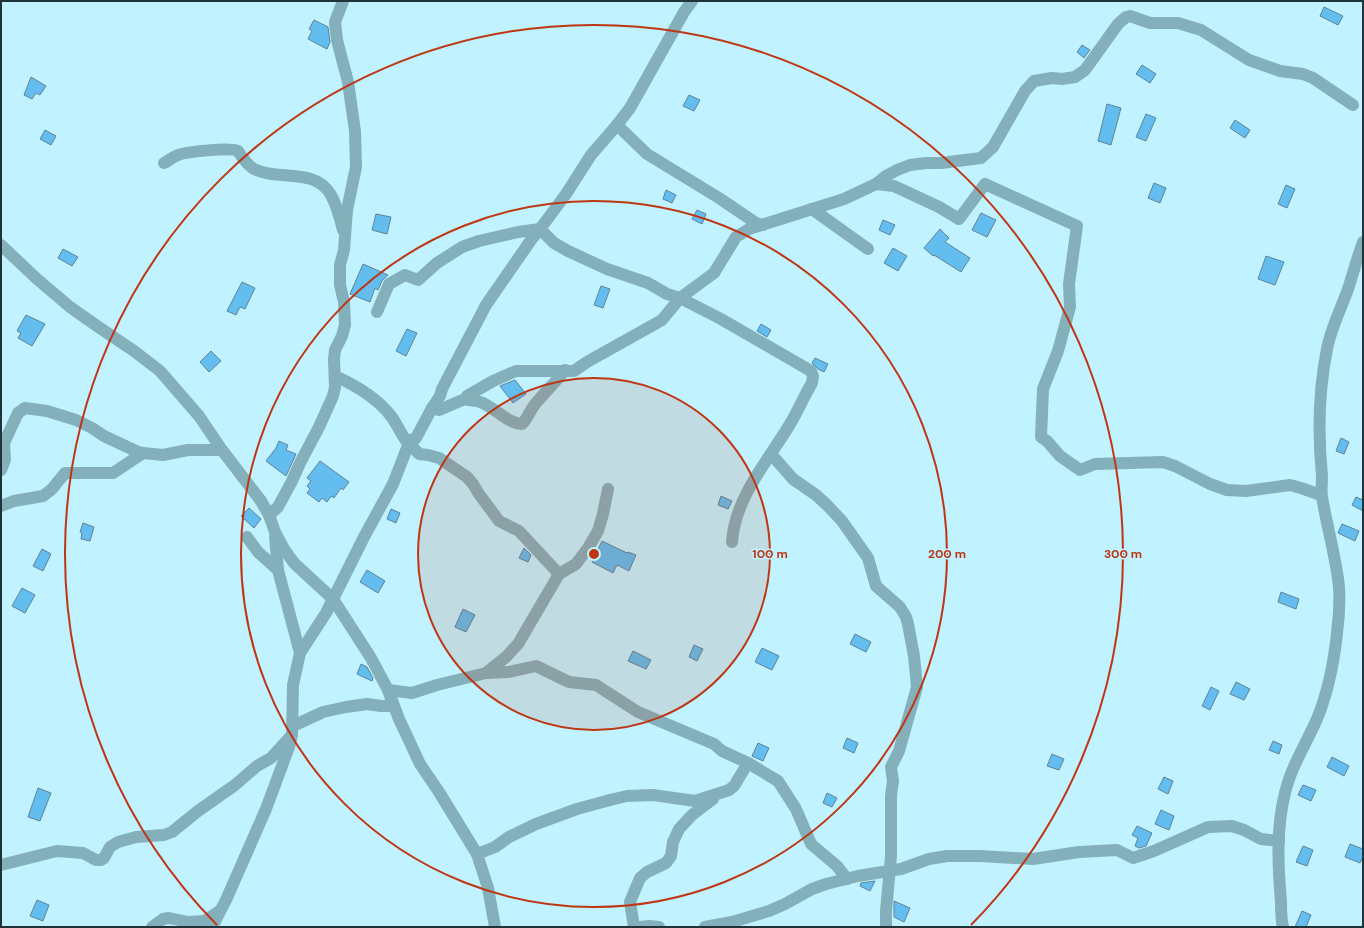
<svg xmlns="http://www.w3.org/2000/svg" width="1364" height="928" viewBox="0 0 1364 928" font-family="'DM Sans',sans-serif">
	<rect width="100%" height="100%" fill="#c1f2ff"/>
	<g fill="#63bdee" stroke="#5f8499">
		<path d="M1324,7L1343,16L1338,25L1320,16Z"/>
		<path d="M314,20L328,27L330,42L327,49L308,39L312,31L309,29Z"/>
		<path d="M1082,45L1090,50L1084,58L1077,52Z"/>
		<path d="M1142,65L1156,74L1150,83L1136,74Z"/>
		<path d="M31,77L46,86L40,95L36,93L32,99L24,95Z"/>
		<path d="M689,95L700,100L694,111L683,106Z"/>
		<path d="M1107,104L1121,108L1111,145L1098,141Z"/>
		<path d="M1146,114L1156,118L1146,141L1136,137Z"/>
		<path d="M1235,120L1250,130L1245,138L1230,128Z"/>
		<path d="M45,130L56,136L51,145L40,139Z"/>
		<path d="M1154,183L1166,188L1160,203L1148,198Z"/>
		<path d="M1286,185L1295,189L1287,208L1278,204Z"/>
		<path d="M666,190L676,195L672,203L663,199Z"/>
		<path d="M697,210L706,214L702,224L692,219Z"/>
		<path d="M981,213L996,220L987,237L972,230Z"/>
		<path d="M376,214L391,217L387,234L372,230Z"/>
		<path d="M883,220L895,225L890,235L879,230Z"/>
		<path d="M940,229L949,238L945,242L970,258L961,272L934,255L933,256L924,248Z"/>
		<path d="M893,248L907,256L898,271L884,263Z"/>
		<path d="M63,249L78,257L72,266L58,258Z"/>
		<path d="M1266,256L1284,262L1275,285L1258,279Z"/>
		<path d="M363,264L388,275L382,281L378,290L375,288L370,302L350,294Z"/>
		<path d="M242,282L255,288L245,309L240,307L236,315L227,311Z"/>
		<path d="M601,286L610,289L603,308L594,305Z"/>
		<path d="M26,315L45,324L32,346L18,338L21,333L17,331Z"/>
		<path d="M761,324L771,330L767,337L757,331Z"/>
		<path d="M407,329L417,333L406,356L396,351Z"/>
		<path d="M211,351L221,361L209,372L200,362Z"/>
		<path d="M815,358L828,364L824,372L818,369L812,363Z"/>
		<path d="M515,380L526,394L513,403L500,386Z"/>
		<path d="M1341,438L1349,442L1344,454L1336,451Z"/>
		<path d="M279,441L288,445L286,450L296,454L286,476L266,461L276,448Z"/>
		<path d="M320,461L349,482L343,490L341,488L334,498L331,496L327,502L322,498L319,502L307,493L310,489L307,486L311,481L307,478Z"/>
		<path d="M721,496L732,501L728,509L718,505Z"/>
		<path d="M1356,497L1363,500V511L1352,505Z"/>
		<path d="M249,508L261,519L254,528L241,516Z"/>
		<path d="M391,509L400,513L396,523L387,519Z"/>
		<path d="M83,523L94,527L90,541L81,539L82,533L80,532Z"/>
		<path d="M1342,524L1359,531L1355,541L1338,533Z"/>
		<path d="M602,541L627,553L628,552L636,555L629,571L617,565L613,573L592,562Z"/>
		<path d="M524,548L531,555L528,562L519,558Z"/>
		<path d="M42,549L51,554L43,571L33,566Z"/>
		<path d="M367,570L385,581L378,593L360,582Z"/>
		<path d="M22,588L35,595L25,613L12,606Z"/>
		<path d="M1281,592L1299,599L1296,609L1278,602Z"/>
		<path d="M463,609L475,615L466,632L455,627Z"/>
		<path d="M855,634L871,642L866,652L850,644Z"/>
		<path d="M694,645L703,649L697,661L689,657Z"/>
		<path d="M762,648L779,656L772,670L755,662Z"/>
		<path d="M633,651L651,660L646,669L628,661Z"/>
		<path d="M361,664L367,667L373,678L372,681L357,674Z"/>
		<path d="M1236,682L1250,689L1244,700L1230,694Z"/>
		<path d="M1211,687L1219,691L1210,710L1202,706Z"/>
		<path d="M847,738L858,743L854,753L843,748Z"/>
		<path d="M1273,741L1282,745L1279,754L1269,750Z"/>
		<path d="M758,743L769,748L763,761L752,756Z"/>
		<path d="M1052,754L1064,759L1059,770L1047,766Z"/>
		<path d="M1332,757L1349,766L1344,776L1327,767Z"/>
		<path d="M1164,777L1173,781L1168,794L1158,789Z"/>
		<path d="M1303,785L1316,790L1311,801L1298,795Z"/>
		<path d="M38,788L51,793L40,821L28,817Z"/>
		<path d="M827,793L837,798L832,807L823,803Z"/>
		<path d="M1161,810L1174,816L1169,830L1155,824Z"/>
		<path d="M1137,826L1152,833L1146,846L1139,848L1135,846L1138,838L1132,835Z"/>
		<path d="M1350,844L1363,849V857L1360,863L1345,857Z"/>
		<path d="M1303,846L1313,850L1307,866L1296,862Z"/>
		<path d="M875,881L870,891L860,886L861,883Z"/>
		<path d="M37,900L49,905L43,921L30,916Z"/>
		<path d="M894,901L910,908L904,922L894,917Z"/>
		<path d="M1302,911L1311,915L1306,927H1295Z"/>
	</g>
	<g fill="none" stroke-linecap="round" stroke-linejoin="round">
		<g stroke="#84b0bb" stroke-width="12">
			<path d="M617,125L647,154L719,198L756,223L763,225"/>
			<path d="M164,163C168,161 173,157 178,155C186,152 230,147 238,151C242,157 247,165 254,169C278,181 315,167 331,195C337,206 340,218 343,230"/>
			<path d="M876,184L886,176L897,170L910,165L926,163H941L981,158L993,147L1025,91L1034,81L1052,78L1062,79L1075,77L1085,70L1118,24L1126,17L1130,16L1150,23H1178L1201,30L1249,60L1280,71L1303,74L1313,78L1353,105"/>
			<path d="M812,209L868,249"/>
			<path d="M1,245L37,279L70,307L97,326L134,351L160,371L199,416L222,450L261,501L269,515L275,532L284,549L294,563L333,599L371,658L388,690L399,719L420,764L439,792L477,854L488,888L495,927"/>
			<path d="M377,312L389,284L405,275L418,280L437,263L462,247L479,241L518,232L540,229L554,243L568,251L607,269L648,283L667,294L680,298L721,319L811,371L813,376L812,383C804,396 798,411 790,424C768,461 735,497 732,542"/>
			<path d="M335,376C355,385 377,398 391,416C397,424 401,434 407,442L415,438"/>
			<path d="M465,399C470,401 475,400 480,402C495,407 506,423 522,424C528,418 530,410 536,403C545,392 556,382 565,370"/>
			<path d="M432,408L439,410L465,399L467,396L493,381L516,371H574L587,362L662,320L680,298L714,273L736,237L749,229L844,199L876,184L894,186L939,207L959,219L985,184L1077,226L1069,284L1070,307L1058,351L1043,389L1041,437L1047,441L1060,456L1080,470L1095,464L1163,462L1175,466L1210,484L1227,490L1246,491L1290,485L1301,488L1321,495"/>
			<path d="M409,443L419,454L428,455L439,458L467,477L473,484L479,494L499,521L519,531L559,574"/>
			<path d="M771,454L793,479L816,495L827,505L842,521L868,558L876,586L900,607L906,617L908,624L914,656L917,687L899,751L891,767L893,781L891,796V856L886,911V927"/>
			<path d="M1,470L5,460L4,443L18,413L25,408L47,411L76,420L92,428L104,436L138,452L143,453"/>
			<path d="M1,506L14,501L43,496L52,489L65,473H113L143,453L163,455L188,450H222"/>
			<path d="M269,515L278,507L292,481L300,463L319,427L333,396L335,387L334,359L335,350L342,336L345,325L344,302L340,285V265L344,250L347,210L356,167L355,131L348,82L337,40L335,22L343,1"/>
			<path d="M247,537L258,552L278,570"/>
			<path d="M275,537L278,570L300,653"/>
			<path d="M486,673L506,657L518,644L559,574L576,564L588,548L598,531L603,514L608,489"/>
			<path d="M388,690L412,693L437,685L486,673L509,672L536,666L569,682L596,685L638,712L714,744L722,751L748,763"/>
			<path d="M293,726L323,712L346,707L367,704L381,706H393"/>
			<path d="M477,854L495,847L509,837L536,824L577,809L610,800L627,796L653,795L695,801L729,790L734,786L748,763L778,781L796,809L811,844L837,866L847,879"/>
			<path d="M1,865L57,851L83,853L96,860H101L104,858L110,847L118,842L136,837L164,835L172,832L198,811L235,785L257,766L271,758L290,737"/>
			<path d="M152,927L163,919L169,918L188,922L205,921L218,912"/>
			<path d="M212,927L226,900L266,809L289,747L292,735L293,685L300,653L326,613L364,537L393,484L409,443L416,438L432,408L440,396L442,389L486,305L531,240L540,229L566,194L591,155L617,125L630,108L684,12L692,1"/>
			<path d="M634,927L630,902L640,878L647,872L666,863L671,856L673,842L679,829L692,815L713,799"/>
			<path d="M640,927L649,926L659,927"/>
			<path d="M705,927L732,922L769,911L785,904L812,889L826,884L858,876L901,869L929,859L947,856H980L1033,859L1079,852L1117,850L1133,858L1154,851L1208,827L1232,826L1244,830L1261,839L1279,841"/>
			<path d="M1283,927C1281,919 1281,911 1281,902C1278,867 1276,828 1285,793C1291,767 1306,744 1317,719C1328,692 1334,662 1337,633C1339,618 1340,603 1339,587C1336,557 1327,527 1322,497C1321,490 1322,483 1322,476C1318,436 1319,389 1327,349C1331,328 1341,309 1348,289C1353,274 1357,258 1363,242"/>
		</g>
	</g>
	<circle cx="594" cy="554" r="176" fill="#bf3612" fill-opacity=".12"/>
	<g fill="none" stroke="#bf3612" stroke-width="2">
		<circle cx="594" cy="554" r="176"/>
		<circle cx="594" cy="554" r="353"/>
		<path d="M217 925A529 529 0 1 1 971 925"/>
	</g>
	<circle cx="594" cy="554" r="6" fill="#bf3612" stroke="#c1f2ff" stroke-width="2"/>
	<g font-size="12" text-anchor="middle" font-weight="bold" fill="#bf3612" stroke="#c1f2ff" stroke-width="3" stroke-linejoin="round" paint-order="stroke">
		<text x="770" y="558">100 m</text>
		<text x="947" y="558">200 m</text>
		<text x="1123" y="558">300 m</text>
	</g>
	<rect width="1364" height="928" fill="none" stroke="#203338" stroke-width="4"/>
</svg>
